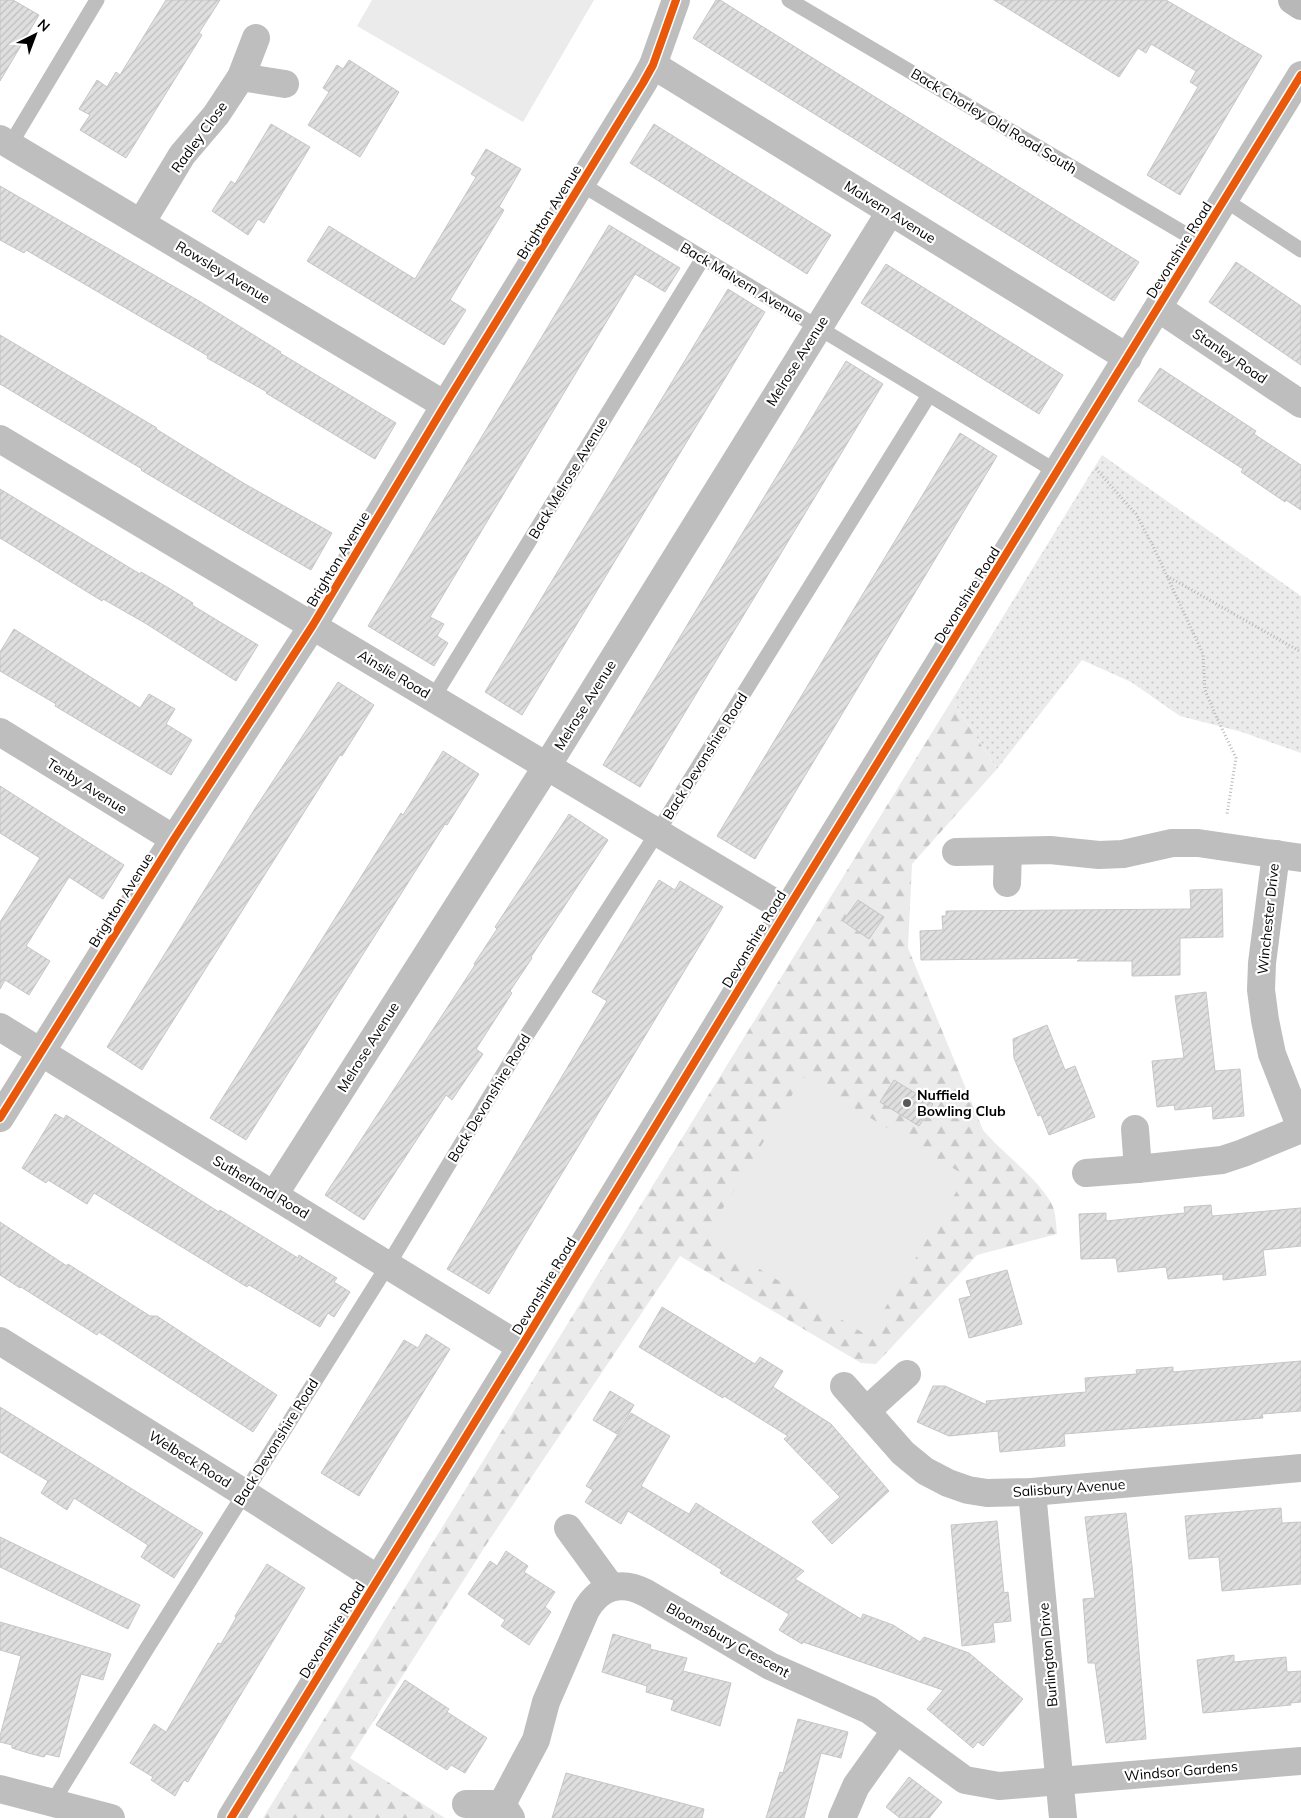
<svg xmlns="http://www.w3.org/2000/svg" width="1301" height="1818" viewBox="0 0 1301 1818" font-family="Mulish,sans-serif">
	<defs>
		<pattern id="grass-dots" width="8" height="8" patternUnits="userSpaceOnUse" patternTransform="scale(1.25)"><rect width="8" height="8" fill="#ebebeb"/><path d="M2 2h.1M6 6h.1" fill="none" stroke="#c8c8c8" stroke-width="1.8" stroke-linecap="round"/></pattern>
		<pattern id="forest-firs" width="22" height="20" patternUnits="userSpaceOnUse" patternTransform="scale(1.25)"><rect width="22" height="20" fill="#ebebeb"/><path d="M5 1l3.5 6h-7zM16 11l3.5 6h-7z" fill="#c8c8c8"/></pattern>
		<pattern id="building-hatch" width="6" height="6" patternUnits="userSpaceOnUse" patternTransform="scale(1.25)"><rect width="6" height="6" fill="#dfdfdf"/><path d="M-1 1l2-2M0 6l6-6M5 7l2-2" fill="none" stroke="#bebebe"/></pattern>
	</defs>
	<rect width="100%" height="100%" fill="#fff"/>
	<path fill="url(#grass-dots)" d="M1102,455L1301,596V753L1242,732L1180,716L1131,682L1082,660L997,769L952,700Z"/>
	<path fill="url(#forest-firs)" d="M952,700L997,769L912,864L908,948L983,1130C1003,1154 1042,1181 1053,1207C1056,1215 1056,1225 1057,1234L977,1255L876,1364L861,1363L680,1256L486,1545L350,1758L445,1818H263Z"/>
	<g fill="#ebebeb">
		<path d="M372,0H594L523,122L357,26Z"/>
		<path d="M803,1077L966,1176L868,1336L706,1236Z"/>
	</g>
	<g fill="url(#building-hatch)" stroke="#c6c6c6">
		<path d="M0,0H13L39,15L0,81Z"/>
		<path d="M166,0H220L199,33L202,35L126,158L80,130L90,115L79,109L97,80L107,87L116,72L120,75Z"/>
		<path d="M716,0H720L1139,262L1114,301L693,38Z"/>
		<path d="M994,0H1166L1262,56L1180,195L1147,175L1198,87L1190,82L1196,71L1151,44L1146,53L1138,48L1119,77Z"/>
		<path d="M349,60L399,92L360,157L308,125L329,92L323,88L337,65L343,69Z"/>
		<path d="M271,124L310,147L264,223L258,219L248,235L212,211L231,181L235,184Z"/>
		<path d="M654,124L831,235L807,274L630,163Z"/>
		<path d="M486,149L521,169L499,207L504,210L450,300L466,310L444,345L307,261L329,226L415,279L476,177L471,174Z"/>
		<path d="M0,186L199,301L281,352L280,353L396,423L375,459L266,393L267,392L207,358L208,356L26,250L24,253L0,240Z"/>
		<path d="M609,225L680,268L665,292L635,274L430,617L444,624L437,636L448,643L434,666L368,626Z"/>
		<path d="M1236,262L1301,306V365L1209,302Z"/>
		<path d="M886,264L1063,375L1039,414L861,303Z"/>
		<path d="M728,289L765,312L522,715L485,692Z"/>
		<path d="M0,335L157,428L156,429L245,484L332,533L311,570L223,519L141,470L142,469L0,384Z"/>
		<path d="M846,361L883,384L640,787L603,765Z"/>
		<path d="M1160,368L1256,431L1254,434L1301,465V510L1286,500L1285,502L1241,472L1243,469L1138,401Z"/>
		<path d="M960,433L997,456L755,859L717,836Z"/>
		<path d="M0,489L140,574L141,572L167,587L193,603L192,605L258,645L236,681L145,623L103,599L102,601L0,538Z"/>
		<path d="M14,629L140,708L149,694L175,709L166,724L192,740L171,775L55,706L56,704L0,671V652Z"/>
		<path d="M338,682L374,705L342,756L340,755L142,1070L107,1047L256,807Z"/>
		<path d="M443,751L479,774L447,825L445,824L246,1140L210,1118L401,813L403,815Z"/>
		<path d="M0,786L124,865L103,899L69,877L26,946L50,961L29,995L5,980L0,989V922L40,858L0,833Z"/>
		<path d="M569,814L608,840L531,957L532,958L510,991L512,993L476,1049L483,1054L452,1100L446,1095L364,1220L325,1195L475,965L474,964L497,929L495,927Z"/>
		<path d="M659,880L675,890L680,881L723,907L489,1294L447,1269L607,1001L592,992Z"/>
		<path d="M1222,889L1223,937L1180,938V975L1132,976V961H1077L1083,958L921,960L920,931L943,930L942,916H946V911L1191,909L1190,890Z"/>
		<path d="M858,900L884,917L869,939L843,921Z"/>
		<path d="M1206,992L1215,1071L1240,1069L1244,1116L1213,1119L1212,1106L1175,1110L1174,1105L1157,1107L1152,1061L1184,1058L1175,996Z"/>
		<path d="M1047,1025L1065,1070L1075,1066L1095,1117L1049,1135L1041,1115L1038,1116L1014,1058L1013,1039Z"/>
		<path d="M894,1080L933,1104L919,1126L880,1102Z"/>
		<path d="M55,1114L64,1119L66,1115L219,1212L220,1210L298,1258L299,1255L337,1278L334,1282L350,1292L334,1317L328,1313L320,1327L249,1285L247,1287L94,1193L87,1204L48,1180L46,1183L22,1168Z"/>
		<path d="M1211,1205L1212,1216L1301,1208V1246L1263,1250L1266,1275L1223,1280V1274L1168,1279L1166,1267L1118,1272L1116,1258L1081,1259L1079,1214L1106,1213V1221L1185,1213L1184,1207Z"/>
		<path d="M0,1222L67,1266L68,1264L150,1316H157L277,1395L253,1432L99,1332L97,1335L21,1287L20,1288L0,1275Z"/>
		<path d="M1007,1270L1022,1324L969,1338L959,1299L971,1296L966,1281Z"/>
		<path d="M662,1307L755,1364L760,1357L783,1371L773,1387L831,1424L889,1491L832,1544L812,1522L840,1497L784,1439L788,1436L724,1396L723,1398L639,1347Z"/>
		<path d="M426,1334L450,1349L359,1496L321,1473L404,1340L418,1348Z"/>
		<path d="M1301,1361V1411L1262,1414L1263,1418L1064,1434L1065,1446L1000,1452L998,1431L949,1436L917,1422L933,1386H945L987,1405L986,1401L1086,1392L1085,1378L1137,1374L1136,1370L1173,1367V1372Z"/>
		<path d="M610,1391L634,1405L617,1434L593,1420Z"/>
		<path d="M0,1407L203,1533L174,1578L141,1557L148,1545L74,1498L67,1510L41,1493L48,1481L0,1452Z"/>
		<path d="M631,1413L670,1436L641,1486L689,1514L696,1503L804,1571L795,1579L861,1619L863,1614L893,1625L920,1642L924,1637L969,1653L1023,1699L983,1746L978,1742L973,1748L927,1709L943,1690L803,1642L802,1644L779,1630L789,1614L720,1573L722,1570L628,1511L621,1524L585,1502L593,1490L586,1486Z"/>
		<path d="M1281,1508L1282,1523L1301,1522V1584L1222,1591L1219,1557L1189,1559L1185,1516Z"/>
		<path d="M1126,1513L1132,1566L1146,1739L1106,1743L1095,1663H1088L1083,1599L1095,1598L1085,1517Z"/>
		<path d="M997,1521L1004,1593L1008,1592L1011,1621L993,1623L995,1642L962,1646L951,1525Z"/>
		<path d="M0,1537L140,1605L128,1629L0,1567Z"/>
		<path d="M506,1551L528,1566L524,1572L555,1592L545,1607L551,1612L529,1645L501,1626L505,1620L468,1594L490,1561L497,1566Z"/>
		<path d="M267,1564L305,1588L188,1782L184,1780L175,1796L151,1780L153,1777L130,1763L154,1724L166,1732L218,1643L221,1644L236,1618L235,1616Z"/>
		<path d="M0,1622L111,1654L103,1680L81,1674L59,1757L46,1754L44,1757L28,1753L12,1748V1745L0,1742V1736L21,1656L0,1650Z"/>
		<path d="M613,1634L651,1645L650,1649L687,1658L683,1671L731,1683L720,1726L671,1710L674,1700L646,1692L647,1686L602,1672Z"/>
		<path d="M1234,1655V1662L1286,1657L1287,1672L1301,1671V1702L1290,1703L1291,1705L1203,1713L1197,1660Z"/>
		<path d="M405,1680L449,1709L447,1712L487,1738L465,1773L451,1765L447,1770L376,1725Z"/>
		<path d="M798,1719L848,1732L841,1758L821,1753L804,1818H766L780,1772L783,1773Z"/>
		<path d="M566,1773L704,1809L702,1818H552Z"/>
		<path d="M909,1777L942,1802L929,1818H900L886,1807Z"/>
	</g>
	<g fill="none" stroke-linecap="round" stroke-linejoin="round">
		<g stroke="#b9b9b9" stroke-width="3" stroke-dasharray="1 2.5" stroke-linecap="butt">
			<path d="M1096,469L1136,514L1153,546L1203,654L1205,690L1215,714L1236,758L1227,814"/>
			<path d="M1167,576L1301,652"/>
		</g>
		<g stroke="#bebebe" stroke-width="15">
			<path d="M789,0L1199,242"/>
			<path d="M10,145L97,0"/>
			<path d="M581,184L1057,472"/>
			<path d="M1225,200L1301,250"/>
			<path d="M433,698L703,258"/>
			<path d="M52,1803L146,1650L388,1265L525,1038L657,833L929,395"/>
		</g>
		<g stroke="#bebebe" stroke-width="28">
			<path d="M653,65L1128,358"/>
			<path d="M241,77L285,84"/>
			<path d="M0,139L445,405"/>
			<path d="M141,223L182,155L216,115L241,77L256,38"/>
			<path d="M1158,308L1301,404"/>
			<path d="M0,439L787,910"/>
			<path d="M0,732L174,839"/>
			<path d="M956,852L1050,850L1099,855L1123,854L1172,843H1198L1301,858"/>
			<path d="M1276,854L1262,963L1261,990L1265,1020L1272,1054L1301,1128"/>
			<path d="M1007,883L1008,851"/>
			<path d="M0,1027L521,1347"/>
			<path d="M0,1118L174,839L313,625L445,405L643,83L653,65L676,0"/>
			<path d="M1135,1129L1138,1169"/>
			<path d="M1086,1173L1138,1169L1222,1160L1243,1153L1301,1129"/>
			<path d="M274,1195L547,766L890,212"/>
			<path d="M0,1341L244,1493L378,1579"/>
			<path d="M844,1386L903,1453L925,1471L948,1483L968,1490L987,1493L1032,1492L1301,1468"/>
			<path d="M866,1411L907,1374"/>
			<path d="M1032,1492L1063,1818"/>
			<path d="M568,1528L611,1587"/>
			<path d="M0,1789L111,1818"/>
			<path d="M466,1804H502L511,1818"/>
			<path d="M502,1804L536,1740L546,1702L586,1610C600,1586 621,1580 646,1593L770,1666L869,1710L965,1780L999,1786L1301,1761"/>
			<path d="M231,1818L521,1347L787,910L1301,75"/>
			<path d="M842,1818L856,1786L896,1730"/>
		</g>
		<path stroke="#b8b8b8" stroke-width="28" d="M1292,0L1301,6"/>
		<g stroke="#fff" stroke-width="11">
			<g id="cycleway">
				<path d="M0,1118L174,839L313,625L445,405L643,83L653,65L676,0"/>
				<path d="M231,1818L521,1347L787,910L1301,75"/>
			</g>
		</g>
		<use href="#cycleway" stroke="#e8590c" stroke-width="8"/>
	</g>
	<circle fill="#595959" stroke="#fff" stroke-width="2" cx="907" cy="1103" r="5"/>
	<g text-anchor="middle" stroke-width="4.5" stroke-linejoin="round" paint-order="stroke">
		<g font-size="14" fill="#000" stroke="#fff">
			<text transform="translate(994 121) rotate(31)" y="5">Back Chorley Old Road South</text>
			<text transform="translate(199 137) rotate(-54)" y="5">Radley Close</text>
			<text transform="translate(549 212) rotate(-58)" y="5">Brighton Avenue</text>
			<text transform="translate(890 212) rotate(32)" y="5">Malvern Avenue</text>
			<text transform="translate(1179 250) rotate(-58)" y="5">Devonshire Road</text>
			<text transform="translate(223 272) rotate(31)" y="5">Rowsley Avenue</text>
			<text transform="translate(742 282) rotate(31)" y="5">Back Malvern Avenue</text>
			<text transform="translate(1230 356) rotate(34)" y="5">Stanley Road</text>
			<text transform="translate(797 361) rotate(-58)" y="5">Melrose Avenue</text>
			<text transform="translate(568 478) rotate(-59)" y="5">Back Melrose Avenue</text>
			<text transform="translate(338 559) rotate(-59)" y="5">Brighton Avenue</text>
			<text transform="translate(967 595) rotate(-58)" y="5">Devonshire Road</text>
			<text transform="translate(394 674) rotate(31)" y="5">Ainslie Road</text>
			<text transform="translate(585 705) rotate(-58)" y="5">Melrose Avenue</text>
			<text transform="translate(705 756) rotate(-58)" y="5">Back Devonshire Road</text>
			<text transform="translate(87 786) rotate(32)" y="5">Tenby Avenue</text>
			<text transform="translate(121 900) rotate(-58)" y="5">Brighton Avenue</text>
			<text transform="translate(1268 919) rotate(-84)" y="5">Winchester Drive</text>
			<text transform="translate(754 939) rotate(-59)" y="5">Devonshire Road</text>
			<text transform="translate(368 1047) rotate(-58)" y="5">Melrose Avenue</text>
			<text transform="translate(489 1098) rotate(-59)" y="5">Back Devonshire Road</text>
			<text transform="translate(261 1187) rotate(31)" y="5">Sutherland Road</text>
			<text transform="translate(544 1286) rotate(-59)" y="5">Devonshire Road</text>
			<text transform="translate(276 1442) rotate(-58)" y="5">Back Devonshire Road</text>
			<text transform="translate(190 1459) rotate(32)" y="5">Welbeck Road</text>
			<text transform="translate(1069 1488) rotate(-4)" y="5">Salisbury Avenue</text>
			<text transform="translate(332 1630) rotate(-58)" y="5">Devonshire Road</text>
			<text transform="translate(728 1640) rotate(29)" y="5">Bloomsbury Crescent</text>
			<text transform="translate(1048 1655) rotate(-95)" y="5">Burlington Drive</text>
			<text transform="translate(1181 1771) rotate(-5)" y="5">Windsor Gardens</text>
		</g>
		<g font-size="14" font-weight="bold" fill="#000" stroke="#fff" text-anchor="start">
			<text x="917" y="1100">Nuffield<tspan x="917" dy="16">Bowling Club</tspan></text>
		</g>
	</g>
	<g transform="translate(35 35) rotate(42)" stroke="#ffffff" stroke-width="4" paint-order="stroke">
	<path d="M0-4L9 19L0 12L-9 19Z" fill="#000000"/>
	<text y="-8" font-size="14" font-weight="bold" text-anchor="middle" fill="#000000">N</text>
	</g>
</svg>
